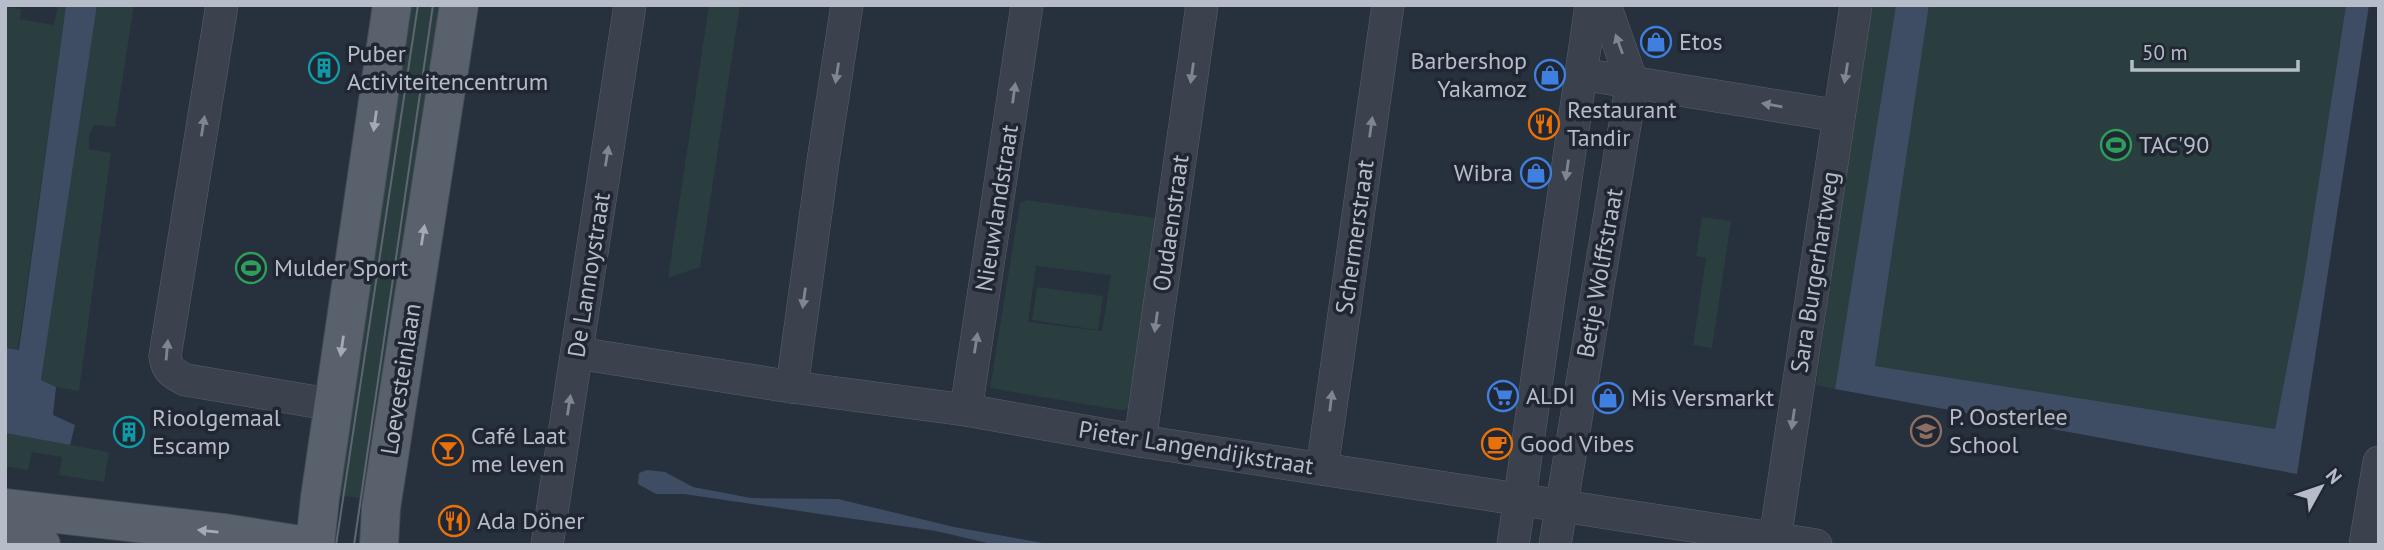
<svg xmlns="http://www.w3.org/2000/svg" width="2384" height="550" viewBox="0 0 2384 550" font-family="'PT Sans',sans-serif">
	<rect width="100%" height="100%" fill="#27303d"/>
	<g fill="#2a3d3f" fill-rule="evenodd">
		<path d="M58,5H66L18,350L5,348V7L21,9L20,19L54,25Z"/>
		<path d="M97,5H134L115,127L94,125L89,136V149L111,153L79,391L56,387L41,380Z"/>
		<path d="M409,5H444L373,500L337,495Z"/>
		<path d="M709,5H740L700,267L668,278Z"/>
		<path d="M1870,5H1896L1835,389L1816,385Z"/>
		<path d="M1929,5H2346L2303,284L2275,429L1875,366Z"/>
		<path d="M1027,200L1162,219L1140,383L1132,385L1128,401L1137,402L1129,409L1120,410L990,388L1020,203ZM1036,266L1111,275L1102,331L1028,322Z"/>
		<path d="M1702,217L1731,221L1712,348L1693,345L1706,258L1696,256Z"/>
		<path d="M1037,287L1103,296L1098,330L1032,320Z"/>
		<path d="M5,433L109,452L104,482L59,475L62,457L32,452L28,470L5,466Z"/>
	</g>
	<g fill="#3f4d64">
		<path d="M66,5H97L41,380L56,387L53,415L75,425L70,445L5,433V348L19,350Z"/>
		<path d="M1896,5H1929L1875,366L2275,429L2303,284L2346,5H2369L2297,474L1835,389Z"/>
		<path d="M647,470L665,472L693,487L751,498L838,499L954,527L1054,545H996L936,531L684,494H656L638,484L639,473Z"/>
	</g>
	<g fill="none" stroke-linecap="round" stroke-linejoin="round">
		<g stroke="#59606b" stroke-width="33">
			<g id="minor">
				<path d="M222,5L165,356C167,371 174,374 186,380L334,405"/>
				<path d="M1581,74L1839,116"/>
				<path d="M577,353L792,387L966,410L1140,441L1816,545"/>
				<path d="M792,387L823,161L847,5"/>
				<path d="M966,410L1027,5"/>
				<path d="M1140,441L1202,5"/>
				<path d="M1322,469L1388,5"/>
				<path d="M1775,539L1856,5"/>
				<path d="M547,545L630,5"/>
				<path d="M1513,545L1591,5"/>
				<path d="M1555,545L1632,82L1605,5"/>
				<path d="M2365,545L2379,462"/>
			</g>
		</g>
		<g stroke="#444b56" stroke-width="40">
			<g id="major">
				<path d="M5,508L224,533L300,545"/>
				<path d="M5,539L41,545"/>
				<path d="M315,545L320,498L392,5"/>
				<path d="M379,545L381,508L459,5"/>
			</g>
		</g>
		<use href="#minor" stroke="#3b424d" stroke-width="32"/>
		<use href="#major" stroke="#59616d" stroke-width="38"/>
		<g stroke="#5e6673" stroke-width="2">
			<path d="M336,545L418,5"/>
			<path d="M354,545L433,5"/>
		</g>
	</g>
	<defs><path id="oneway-solid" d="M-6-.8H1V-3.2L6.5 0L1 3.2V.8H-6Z" transform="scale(1.75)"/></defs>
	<g fill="#7f8691">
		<use href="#oneway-solid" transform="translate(1619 44) rotate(-110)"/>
		<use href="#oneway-solid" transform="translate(837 73) rotate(99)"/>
		<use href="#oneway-solid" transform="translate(1192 73) rotate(98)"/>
		<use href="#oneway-solid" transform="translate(1846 73) rotate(99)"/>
		<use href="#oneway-solid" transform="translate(1014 93) rotate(-82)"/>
		<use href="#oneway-solid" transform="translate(1772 105) rotate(-170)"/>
		<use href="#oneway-solid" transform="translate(203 126) rotate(-81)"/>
		<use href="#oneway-solid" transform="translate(1371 127) rotate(-82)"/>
		<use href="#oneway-solid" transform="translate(607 156) rotate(-81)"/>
		<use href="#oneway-solid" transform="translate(1567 170) rotate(98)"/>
		<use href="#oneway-solid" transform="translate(804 298) rotate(98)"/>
		<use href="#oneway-solid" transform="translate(1156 322) rotate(98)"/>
		<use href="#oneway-solid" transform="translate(976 343) rotate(-81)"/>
		<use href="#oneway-solid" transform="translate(167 350) rotate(-85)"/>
		<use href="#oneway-solid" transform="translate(1331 401) rotate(-83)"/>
		<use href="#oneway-solid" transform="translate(569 405) rotate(-81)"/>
		<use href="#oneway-solid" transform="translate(1793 419) rotate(98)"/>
	</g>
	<g fill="#a4abb6">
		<use href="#oneway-solid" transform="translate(375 121) rotate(98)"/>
		<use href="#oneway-solid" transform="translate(423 235) rotate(-81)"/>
		<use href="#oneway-solid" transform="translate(342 346) rotate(98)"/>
		<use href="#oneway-solid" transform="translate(208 531) rotate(-174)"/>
	</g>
	<defs>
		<g id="shop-ring" transform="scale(1.575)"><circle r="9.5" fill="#202732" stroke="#3f7fe0" stroke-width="1.5"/><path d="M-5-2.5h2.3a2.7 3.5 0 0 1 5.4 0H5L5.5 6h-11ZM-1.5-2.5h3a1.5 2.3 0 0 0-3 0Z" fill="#3f7fe0"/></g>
		<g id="building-ring" transform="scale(1.575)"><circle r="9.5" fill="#202732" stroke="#0f9aa8" stroke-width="1.5"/><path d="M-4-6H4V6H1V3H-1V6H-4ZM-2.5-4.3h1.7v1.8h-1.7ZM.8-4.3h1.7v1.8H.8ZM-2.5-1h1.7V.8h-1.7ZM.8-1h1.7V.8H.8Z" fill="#0f9aa8"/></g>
		<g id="restaurant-ring" transform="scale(1.575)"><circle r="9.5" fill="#202732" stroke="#e8710a" stroke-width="1.5"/><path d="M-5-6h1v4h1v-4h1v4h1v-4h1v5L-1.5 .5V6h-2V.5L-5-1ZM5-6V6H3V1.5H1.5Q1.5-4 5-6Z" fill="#e8710a"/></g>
		<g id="stadium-ring" transform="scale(1.575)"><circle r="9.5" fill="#202732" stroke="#2e9e5b" stroke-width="1.5"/><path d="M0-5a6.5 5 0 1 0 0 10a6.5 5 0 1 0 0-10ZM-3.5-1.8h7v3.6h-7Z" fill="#2e9e5b"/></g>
		<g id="supermarket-ring" transform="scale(1.575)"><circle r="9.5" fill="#202732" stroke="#3f7fe0" stroke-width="1.5"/><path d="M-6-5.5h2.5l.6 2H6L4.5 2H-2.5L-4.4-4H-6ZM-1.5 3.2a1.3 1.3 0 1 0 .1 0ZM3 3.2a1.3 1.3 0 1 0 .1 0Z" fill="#3f7fe0"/></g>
		<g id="school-ring" transform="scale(1.575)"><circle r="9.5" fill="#202732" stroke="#8d6e63" stroke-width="1.5"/><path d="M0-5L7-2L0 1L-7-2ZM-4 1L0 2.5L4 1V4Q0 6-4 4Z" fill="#8d6e63"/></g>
		<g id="cafe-ring" transform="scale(1.575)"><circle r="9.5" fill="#202732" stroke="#e8710a" stroke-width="1.5"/><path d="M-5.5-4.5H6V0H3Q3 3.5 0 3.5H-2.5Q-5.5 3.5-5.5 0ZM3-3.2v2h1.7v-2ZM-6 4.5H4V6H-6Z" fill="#e8710a"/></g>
		<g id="bar-ring" transform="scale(1.575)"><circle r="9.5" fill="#202732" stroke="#e8710a" stroke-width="1.5"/><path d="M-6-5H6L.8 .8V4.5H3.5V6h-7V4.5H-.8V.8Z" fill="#e8710a"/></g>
	</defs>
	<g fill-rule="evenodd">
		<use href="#shop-ring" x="1656" y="42"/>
		<use href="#building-ring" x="324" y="68"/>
		<use href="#shop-ring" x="1550" y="75"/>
		<use href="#restaurant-ring" x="1544" y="124"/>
		<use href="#stadium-ring" x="2116" y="145"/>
		<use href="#shop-ring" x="1536" y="173"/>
		<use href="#stadium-ring" x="251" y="268"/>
		<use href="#supermarket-ring" x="1503" y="396"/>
		<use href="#shop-ring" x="1608" y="398"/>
		<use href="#school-ring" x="1926" y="431"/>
		<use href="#building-ring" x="129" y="432"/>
		<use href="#cafe-ring" x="1497" y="444"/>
		<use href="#bar-ring" x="448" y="450"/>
		<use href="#restaurant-ring" x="454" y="521"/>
	</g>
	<g text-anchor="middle" stroke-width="7" stroke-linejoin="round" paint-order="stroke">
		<g font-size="24" fill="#b7bdc8" stroke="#202732" text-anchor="start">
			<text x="1679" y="50">Etos</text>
			<text x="347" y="62">Puber<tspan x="347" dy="28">Activiteitencentrum</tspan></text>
			<text x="1527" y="69" text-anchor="end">Barbershop<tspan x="1527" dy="28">Yakamoz</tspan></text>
			<text x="1567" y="118">Restaurant<tspan x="1567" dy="28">Tandir</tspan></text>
			<text x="2139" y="153">TAC'90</text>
			<text x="1513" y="181" text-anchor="end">Wibra</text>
			<text x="274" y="276">Mulder Sport</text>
			<text x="1526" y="404">ALDI</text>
			<text x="1631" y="406">Mis Versmarkt</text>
			<text x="1949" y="425">P. Oosterlee<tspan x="1949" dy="28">School</tspan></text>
			<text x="152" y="426">Rioolgemaal<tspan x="152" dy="28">Escamp</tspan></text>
			<text x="471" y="444">Café Laat<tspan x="471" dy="28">me leven</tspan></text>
			<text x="1520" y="452">Good Vibes</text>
			<text x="477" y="529">Ada Döner</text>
		</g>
		<g font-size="24" fill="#b7bdc8" stroke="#202732">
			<text transform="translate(997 208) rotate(-81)" y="8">Nieuwlandstraat</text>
			<text transform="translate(1171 223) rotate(-82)" y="8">Oudaenstraat</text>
			<text transform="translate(1355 237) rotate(-82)" y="8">Schermerstraat</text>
			<text transform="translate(1815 272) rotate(-81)" y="8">Sara Burgerhartweg</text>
			<text transform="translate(1600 273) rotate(-80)" y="8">Betje Wolffstraat</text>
			<text transform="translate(589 275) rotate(-81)" y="8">De Lannoystraat</text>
			<text transform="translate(401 379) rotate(-81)" y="8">Loevesteinlaan</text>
			<text transform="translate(1196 448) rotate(9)" y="8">Pieter Langendijkstraat</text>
		</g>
	</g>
	<rect width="2384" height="550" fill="none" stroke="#b7bdc8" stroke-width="14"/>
	<g transform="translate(2321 487) rotate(50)" stroke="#202732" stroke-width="5" paint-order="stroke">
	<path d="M0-5L12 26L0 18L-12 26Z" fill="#b7bdc8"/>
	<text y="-10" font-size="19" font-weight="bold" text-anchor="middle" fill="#b7bdc8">N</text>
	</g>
	<path d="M2132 60v10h166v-10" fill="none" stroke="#b7bdc8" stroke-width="3.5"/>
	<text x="2142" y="60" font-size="21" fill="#b7bdc8" stroke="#202732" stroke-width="5" paint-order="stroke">50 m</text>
</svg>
